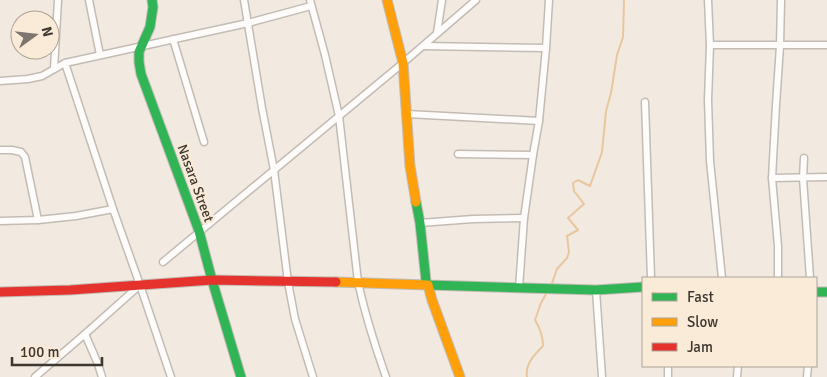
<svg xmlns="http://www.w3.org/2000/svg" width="827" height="377" viewBox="0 0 827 377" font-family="Signika,sans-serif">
	<rect width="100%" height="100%" fill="#f2eae1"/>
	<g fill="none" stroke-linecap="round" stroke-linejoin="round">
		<g stroke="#e8c69e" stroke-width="2">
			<path d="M551,286L557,269L567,258L569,252L567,236L578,230L568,218L584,204L574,191L573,183L578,180L590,186L602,152L606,111L611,93L617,55L623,37L624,0"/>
			<path d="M527,377C525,364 534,355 543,346C543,335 540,328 535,320L541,303L547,292"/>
		</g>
		<g stroke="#c3bcb5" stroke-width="9">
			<g id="street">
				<path d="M89,0L100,55"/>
				<path d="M244,0L262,108L274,170L288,282L295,319L313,377"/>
				<path d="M310,0L325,55L339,116L358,282C365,314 375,346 386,377"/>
				<path d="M708,0L710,45L708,100L710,161L722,278"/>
				<path d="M437,33L442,0"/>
				<path d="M173,39L204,142"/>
				<path d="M710,45H827"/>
				<path d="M423,46L546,48"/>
				<path d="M65,63L113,209L140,285L171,377"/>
				<path d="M54,69L58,0"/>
				<path d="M0,81L28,79L42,76L65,63L248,23L311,6"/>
				<path d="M645,102L651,278"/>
				<path d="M407,114L539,121"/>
				<path d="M0,150H12L21,152L25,157L38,220"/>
				<path d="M458,154L533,155"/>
				<path d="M804,158L803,178L810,278"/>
				<path d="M772,178L827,177"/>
				<path d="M0,221L38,220L76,216L113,209"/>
				<path d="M420,223L473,219L524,218"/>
				<path d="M163,262L403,63L476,0"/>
				<path d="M778,278V246L772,178L776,105L780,46L781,0"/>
				<path d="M519,288L524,218L533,155L539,121L546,48L549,0"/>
				<path d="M596,290L602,377"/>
				<path d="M85,334L98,364L102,377"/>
				<path d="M668,366V377"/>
				<path d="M35,377L85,334L140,285"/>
				<path d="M737,377L738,366"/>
				<path d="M807,377L808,366"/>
			</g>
		</g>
		<g stroke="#c3bcb5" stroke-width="11">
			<g id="fast">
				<path d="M152,0L153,7L150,27L139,52V62L141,74L199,231L212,280L241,377"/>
				<path d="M416,202L420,223L426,281L428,285L596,290L643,287"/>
				<path d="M816,292H827"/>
			</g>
		</g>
		<g stroke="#c3bcb5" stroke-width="11">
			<g id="slow">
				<path d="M387,0L403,63L410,166L416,202"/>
				<path d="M336,282L428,285L432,300L460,377"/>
			</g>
		</g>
		<g stroke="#c3bcb5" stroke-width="11">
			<path id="jam" d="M0,292L70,290L212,280L336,282"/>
		</g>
		<use href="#street" stroke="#fdfcfa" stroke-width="6"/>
		<use href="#fast" stroke="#30b455" stroke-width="9"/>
		<use href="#slow" stroke="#ff9f0a" stroke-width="9"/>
		<use href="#jam" stroke="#e5322d" stroke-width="9"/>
	</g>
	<g text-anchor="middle" stroke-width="5" stroke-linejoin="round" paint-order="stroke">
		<g font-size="14" fill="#3d3730" stroke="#faebd9">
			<text transform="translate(196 183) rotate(70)" y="5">Nasara Street</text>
		</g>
	</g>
	<rect x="642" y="277" width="175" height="90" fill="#faebd9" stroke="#aea395"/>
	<rect x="652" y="293" width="25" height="8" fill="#30b455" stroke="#aea395"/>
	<text x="687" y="302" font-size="15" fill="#3d3730">Fast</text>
	<rect x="652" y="318" width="25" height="8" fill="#ff9f0a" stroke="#aea395"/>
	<text x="687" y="327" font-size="15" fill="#3d3730">Slow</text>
	<rect x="652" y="343" width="25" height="8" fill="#e5322d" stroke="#aea395"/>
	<text x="687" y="352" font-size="15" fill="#3d3730">Jam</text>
	<g transform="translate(35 35) rotate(75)"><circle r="24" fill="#faebd9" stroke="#aea395"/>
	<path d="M0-4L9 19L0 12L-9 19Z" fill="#7c766e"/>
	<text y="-8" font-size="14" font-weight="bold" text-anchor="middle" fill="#3d3730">N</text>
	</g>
	<path d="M12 357v8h90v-8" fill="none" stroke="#3d3730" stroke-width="2.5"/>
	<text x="20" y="357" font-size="15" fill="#3d3730" stroke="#faebd9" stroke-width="4" paint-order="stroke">100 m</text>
</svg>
